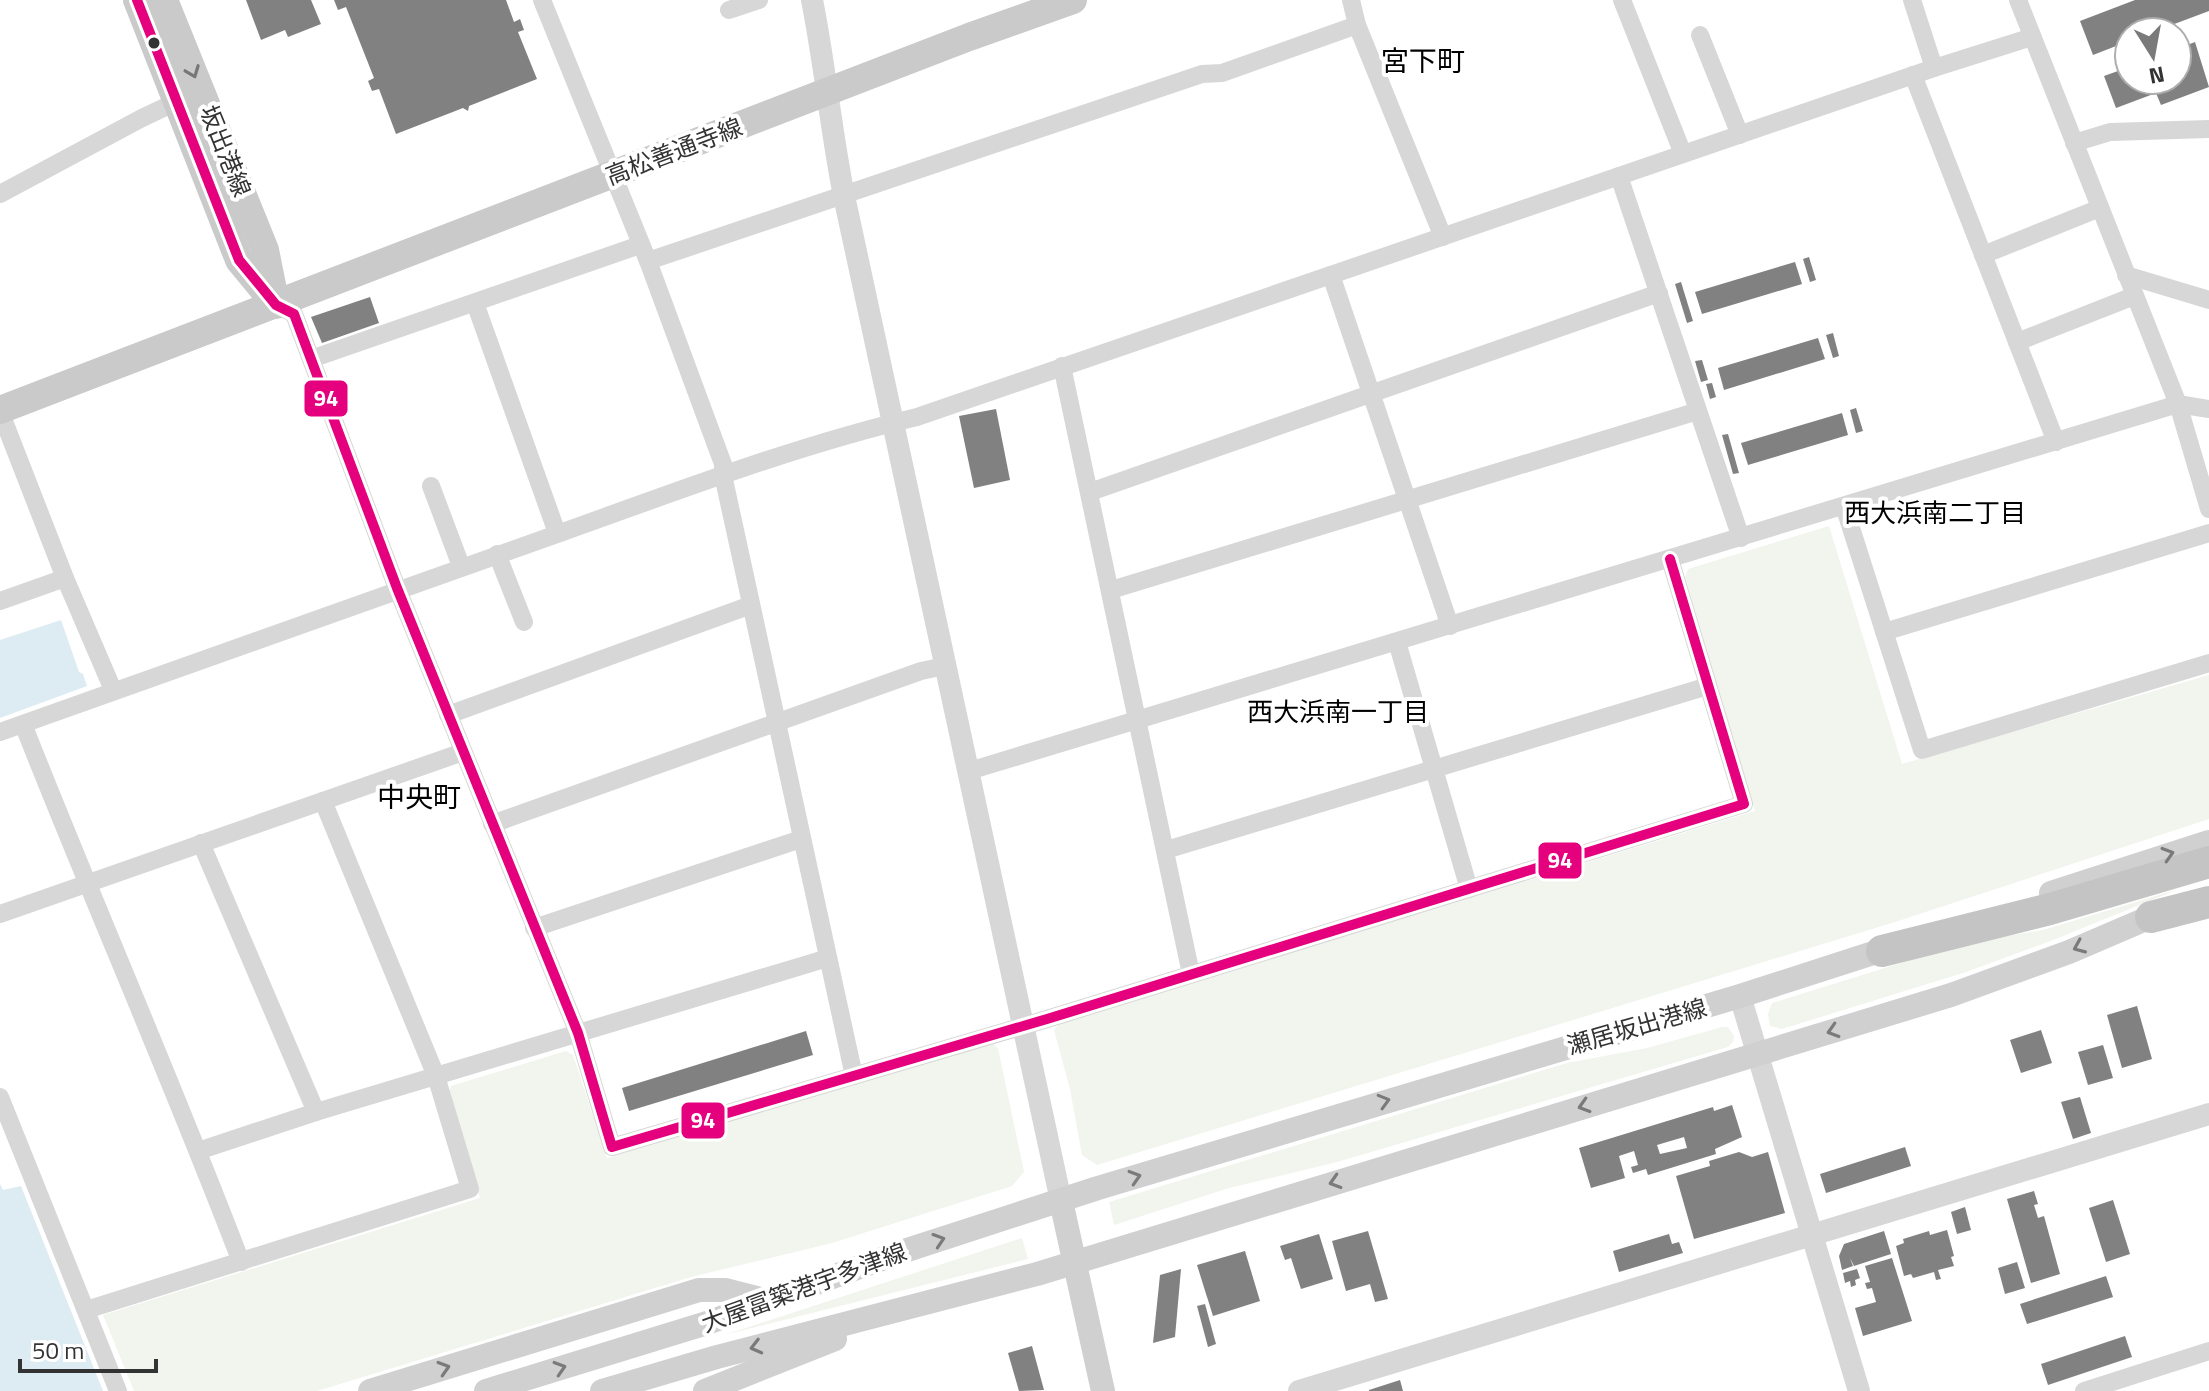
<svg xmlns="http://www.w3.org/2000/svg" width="2209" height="1391" viewBox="0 0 2209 1391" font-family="'Titillium Web','Noto Sans JP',sans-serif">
	<rect width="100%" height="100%" fill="#fff"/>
	<g fill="#f1f5ed">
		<path d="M1829,526L1902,764L2209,675V819L1895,922L1097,1165L1082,1155L1070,1089L1054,1030L1059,1024L1755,811L1685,577L1688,569Z"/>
		<path d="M2179,889L2048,942L1966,972L1782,1029L1770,1026L1768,1014L1772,1003L1965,943L2043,930Z"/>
		<path d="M1722,1027H1728L1734,1036L1733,1042L1728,1047L1337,1162L1229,1188L1114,1225L1109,1202L1567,1063L1647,1048Z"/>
		<path d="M991,1043L998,1048L1024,1172L1012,1186L832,1243L691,1277L317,1391H134L103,1315L480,1198L449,1093L451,1086L566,1051L573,1055L607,1158Z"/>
		<path d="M1022,1238L1028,1259L724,1335Z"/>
	</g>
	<g fill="#ddebf3">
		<path d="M61,620L79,672L83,674L87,686L0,718V640Z"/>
		<path d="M0,1184L3,1190L21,1186L103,1391H0Z"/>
	</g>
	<g fill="#818181" fill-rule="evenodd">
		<path d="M246,0H311L321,24L288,37L285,30L261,40Z"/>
		<path d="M334,0H506L514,22L520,19L524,30L518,32L537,79L469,106L468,111L463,108L396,134L379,89L372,91L368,81L374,78L346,7L338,10Z"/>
		<path d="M2135,0H2209V11L2153,32H2129V41L2093,55L2080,21Z"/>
		<path d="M2195,42L2209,87L2161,105L2156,93L2116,108L2104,76L2129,67V80H2177V49Z"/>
		<path d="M1809,257L1816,280L1810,282L1803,259Z"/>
		<path d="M1795,262L1802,284L1702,314L1695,292Z"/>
		<path d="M1681,282L1693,321L1687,323L1675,284Z"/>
		<path d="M370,297L379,323L322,343L311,317Z"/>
		<path d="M1833,333L1839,356L1833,358L1826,335Z"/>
		<path d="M1818,338L1825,359L1724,390L1718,368Z"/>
		<path d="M1702,360L1708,380L1701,382L1695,361Z"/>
		<path d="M1712,383L1716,397L1710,399L1706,384Z"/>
		<path d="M1856,408L1863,431L1856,433L1850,410Z"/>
		<path d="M996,409L1010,480L974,488L959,416Z"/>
		<path d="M1842,413L1848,435L1748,465L1741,443Z"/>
		<path d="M1728,434L1739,473L1733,474L1722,435Z"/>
		<path d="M2137,1006L2152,1059L2122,1068L2107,1015Z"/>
		<path d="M2041,1030L2052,1063L2021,1073L2010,1040Z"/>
		<path d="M806,1031L813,1055L629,1111L622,1088Z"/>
		<path d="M2103,1045L2113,1078L2088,1085L2078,1052Z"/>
		<path d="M2080,1097L2091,1133L2073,1139L2061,1102Z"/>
		<path d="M1732,1105L1742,1137L1715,1149L1716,1154L1648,1175L1646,1169L1633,1173L1631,1167L1638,1165L1634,1151L1619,1156L1625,1178L1591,1188L1579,1148L1713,1107L1714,1111ZM1684,1137L1687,1148L1660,1154L1657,1145Z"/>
		<path d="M1905,1147L1911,1166L1826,1193L1820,1174Z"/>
		<path d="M1739,1152L1752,1157L1768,1152L1785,1213L1694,1239L1676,1176L1710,1166L1709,1161Z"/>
		<path d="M2034,1191L2038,1204L2034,1205L2038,1218L2044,1216L2060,1274L2031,1283L2007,1199Z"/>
		<path d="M2113,1200L2130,1254L2106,1262L2089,1208Z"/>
		<path d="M1965,1207L1971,1230L1957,1234L1951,1212Z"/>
		<path d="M1947,1230L1954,1256L1951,1257L1954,1266L1938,1270L1941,1279L1936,1280L1934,1272L1913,1278L1911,1274L1904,1276L1896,1246L1904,1243L1903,1239L1929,1231L1930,1235Z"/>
		<path d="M1368,1231L1388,1299L1375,1302L1370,1284L1346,1291L1332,1241Z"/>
		<path d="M1884,1231L1891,1254L1854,1266L1850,1258L1853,1266L1842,1270L1839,1256L1844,1244Z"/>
		<path d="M1319,1234L1333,1279L1301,1289L1291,1258L1285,1260L1280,1246Z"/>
		<path d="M1669,1234L1672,1244L1679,1242L1683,1253L1619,1272L1613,1251Z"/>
		<path d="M1245,1251L1260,1301L1213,1316L1197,1265Z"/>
		<path d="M1892,1258L1912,1321L1863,1336L1855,1308L1876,1302L1872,1288L1867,1289L1865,1283L1870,1282L1865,1266Z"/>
		<path d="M2017,1262L2025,1288L2005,1294L1998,1268Z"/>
		<path d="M1181,1269L1175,1337L1153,1343L1160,1275Z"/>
		<path d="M1857,1269L1860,1278L1855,1280L1856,1285L1851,1287L1850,1281L1845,1283L1843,1273Z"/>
		<path d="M2106,1276L2113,1297L2027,1324L2020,1304Z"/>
		<path d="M1205,1304L1216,1344L1208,1347L1197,1306Z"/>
		<path d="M2125,1336L2132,1357L2048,1385L2041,1364Z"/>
		<path d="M1032,1346L1044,1390L1019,1391L1008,1353Z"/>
		<path d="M1400,1380L1403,1391H1369V1390Z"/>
	</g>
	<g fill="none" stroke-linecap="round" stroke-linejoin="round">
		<g stroke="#d7d7d7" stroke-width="18">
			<path d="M542,0L648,261L723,464V475L854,1076"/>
			<path d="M1351,0L1357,25L1443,237"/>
			<path d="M1622,0L1683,154"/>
			<path d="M1912,0L1934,68"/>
			<path d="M2018,0L2178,404L2209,509"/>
			<path d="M729,10L759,0"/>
			<path d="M1700,35L1740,135"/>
			<path d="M1913,75L2056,442"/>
			<path d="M2074,143L2110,132L2209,129"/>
			<path d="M1619,176L1741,538"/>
			<path d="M0,194L142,118L178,101"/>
			<path d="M1983,255L2100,208"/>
			<path d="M648,261L1202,74L1222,73L1357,25"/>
			<path d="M1331,275L1450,626"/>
			<path d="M2126,275L2209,300"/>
			<path d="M475,303L557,533"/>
			<path d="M276,305L294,314L397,588L578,1033L612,1147L1047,1019L1744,804L1670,559"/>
			<path d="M2017,342L2134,296"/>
			<path d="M311,359L640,245"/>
			<path d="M1062,366L1191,974"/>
			<path d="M0,411L65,578L113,690"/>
			<path d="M431,486L461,566"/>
			<path d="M1090,492L1659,293"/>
			<path d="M1844,506L1922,750L2209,663"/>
			<path d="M497,554L524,622"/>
			<path d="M1111,590L1698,411"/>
			<path d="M0,601L65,578"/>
			<path d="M1884,632L2209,533"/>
			<path d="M1397,642L1469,889"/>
			<path d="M448,715L751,605"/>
			<path d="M23,724C94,904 172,1081 241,1262"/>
			<path d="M0,732C187,666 373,598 560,533C678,491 795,446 917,417L1934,68L2032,37"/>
			<path d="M969,771L2178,404L2209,409"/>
			<path d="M492,824L921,671L945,666"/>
			<path d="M201,843L316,1112"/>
			<path d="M1166,850L1708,686"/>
			<path d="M0,914L463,752"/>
			<path d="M534,928L801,839"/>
			<path d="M0,1097L118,1391"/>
			<path d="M198,1151L316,1112L828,958"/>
			<path d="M86,1310L470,1189L436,1076L323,801"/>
			<path d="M2084,1391L2209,1351"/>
		</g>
		<g stroke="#d7d7d7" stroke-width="22">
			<path d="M812,0C825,65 831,131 844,196L1061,1201"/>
			<path d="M1740,996L1859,1391"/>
			<path d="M1299,1391L2209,1114"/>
		</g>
		<g stroke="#d0d0d0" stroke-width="24">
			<path d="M2051,893L2209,842"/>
			<path d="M1061,1201L1103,1391"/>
			<path d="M370,1391L699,1290H725L769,1301"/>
			<path d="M486,1391L707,1323L898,1253L1098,1188L1740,996L1898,945"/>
			<path d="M602,1391L717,1357L1037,1274L1951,995L2069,952L2167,910"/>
			<path d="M705,1391L835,1339"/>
		</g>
		<g stroke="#cacaca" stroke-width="28">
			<path d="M137,0L239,260L276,305"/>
			<path d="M164,0L265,250L275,300"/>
			<path d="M0,410L969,37L1073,0"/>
		</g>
		<g stroke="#c4c4c4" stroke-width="32">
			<path d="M2151,917L2209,902"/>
			<path d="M1882,951L2050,909L2209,862"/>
		</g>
		<g stroke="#fff" stroke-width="16">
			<path id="bus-1" d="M137,0L239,260L276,305L294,314L397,588L578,1033L612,1147L1047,1019L1744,804L1670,559"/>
		</g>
		<use href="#bus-1" stroke="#e5007d" stroke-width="10"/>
	</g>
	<defs><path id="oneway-chevron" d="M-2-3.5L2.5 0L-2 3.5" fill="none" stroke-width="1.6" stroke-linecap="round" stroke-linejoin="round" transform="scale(2)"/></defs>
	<use stroke="#777" href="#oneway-chevron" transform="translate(193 72) rotate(69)"/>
	<g stroke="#7a7a7a">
		<use href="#oneway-chevron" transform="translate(2168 854) rotate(-17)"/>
		<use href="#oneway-chevron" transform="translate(2079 947) rotate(157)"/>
		<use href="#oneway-chevron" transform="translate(1833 1031) rotate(163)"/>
		<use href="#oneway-chevron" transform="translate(1384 1101) rotate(-16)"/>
		<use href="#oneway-chevron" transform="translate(1584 1106) rotate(163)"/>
		<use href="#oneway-chevron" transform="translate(1135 1177) rotate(-17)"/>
		<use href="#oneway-chevron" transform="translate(1335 1182) rotate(163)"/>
		<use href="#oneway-chevron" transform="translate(939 1240) rotate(-18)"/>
		<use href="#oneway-chevron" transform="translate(756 1347) rotate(166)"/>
		<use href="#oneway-chevron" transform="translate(444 1368) rotate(-17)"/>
		<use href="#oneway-chevron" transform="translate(560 1368) rotate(-17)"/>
	</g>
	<circle fill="#333" stroke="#fff" stroke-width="3" cx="154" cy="43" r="7"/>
	<g text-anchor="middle" stroke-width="8" stroke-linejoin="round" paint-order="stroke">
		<g font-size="24" fill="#333" stroke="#fff">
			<text transform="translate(225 151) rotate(68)" y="8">坂出港線</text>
			<text transform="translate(674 152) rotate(-21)" y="8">高松善通寺線</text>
			<text transform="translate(1637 1027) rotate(-16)" y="8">瀬居坂出港線</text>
			<text transform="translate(804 1288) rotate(-20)" y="8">大屋冨築港宇多津線</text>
		</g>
		<g font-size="26" fill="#000" stroke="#fff">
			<text x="1935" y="522">西大浜南二丁目</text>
			<text x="1338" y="721">西大浜南一丁目</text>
		</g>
		<g font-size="28" fill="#000" stroke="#fff">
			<text x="1423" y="71">宮下町</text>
			<text x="419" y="807">中央町</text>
		</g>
	</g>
	<g stroke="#fff" stroke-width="3">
		<rect x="303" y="379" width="46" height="39" rx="8" fill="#e5007d"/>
		<rect x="1537" y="841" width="46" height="39" rx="8" fill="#e5007d"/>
		<rect x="680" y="1101" width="46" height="39" rx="8" fill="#e5007d"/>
	</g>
	<g font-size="22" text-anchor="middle" font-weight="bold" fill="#fff">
		<text x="326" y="406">94</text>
		<text x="1560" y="868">94</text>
		<text x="703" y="1128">94</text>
	</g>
	<g transform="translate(2153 56) rotate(169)"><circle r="38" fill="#ffffff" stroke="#adadad" stroke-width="2"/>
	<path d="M0-6L14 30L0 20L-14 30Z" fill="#7a7a7a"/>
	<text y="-12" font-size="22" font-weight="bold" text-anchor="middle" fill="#333333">N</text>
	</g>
	<path d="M20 1359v12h136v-12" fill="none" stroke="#333333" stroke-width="4"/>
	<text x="32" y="1359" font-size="24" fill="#333333" stroke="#ffffff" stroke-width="6" paint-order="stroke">50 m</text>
</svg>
